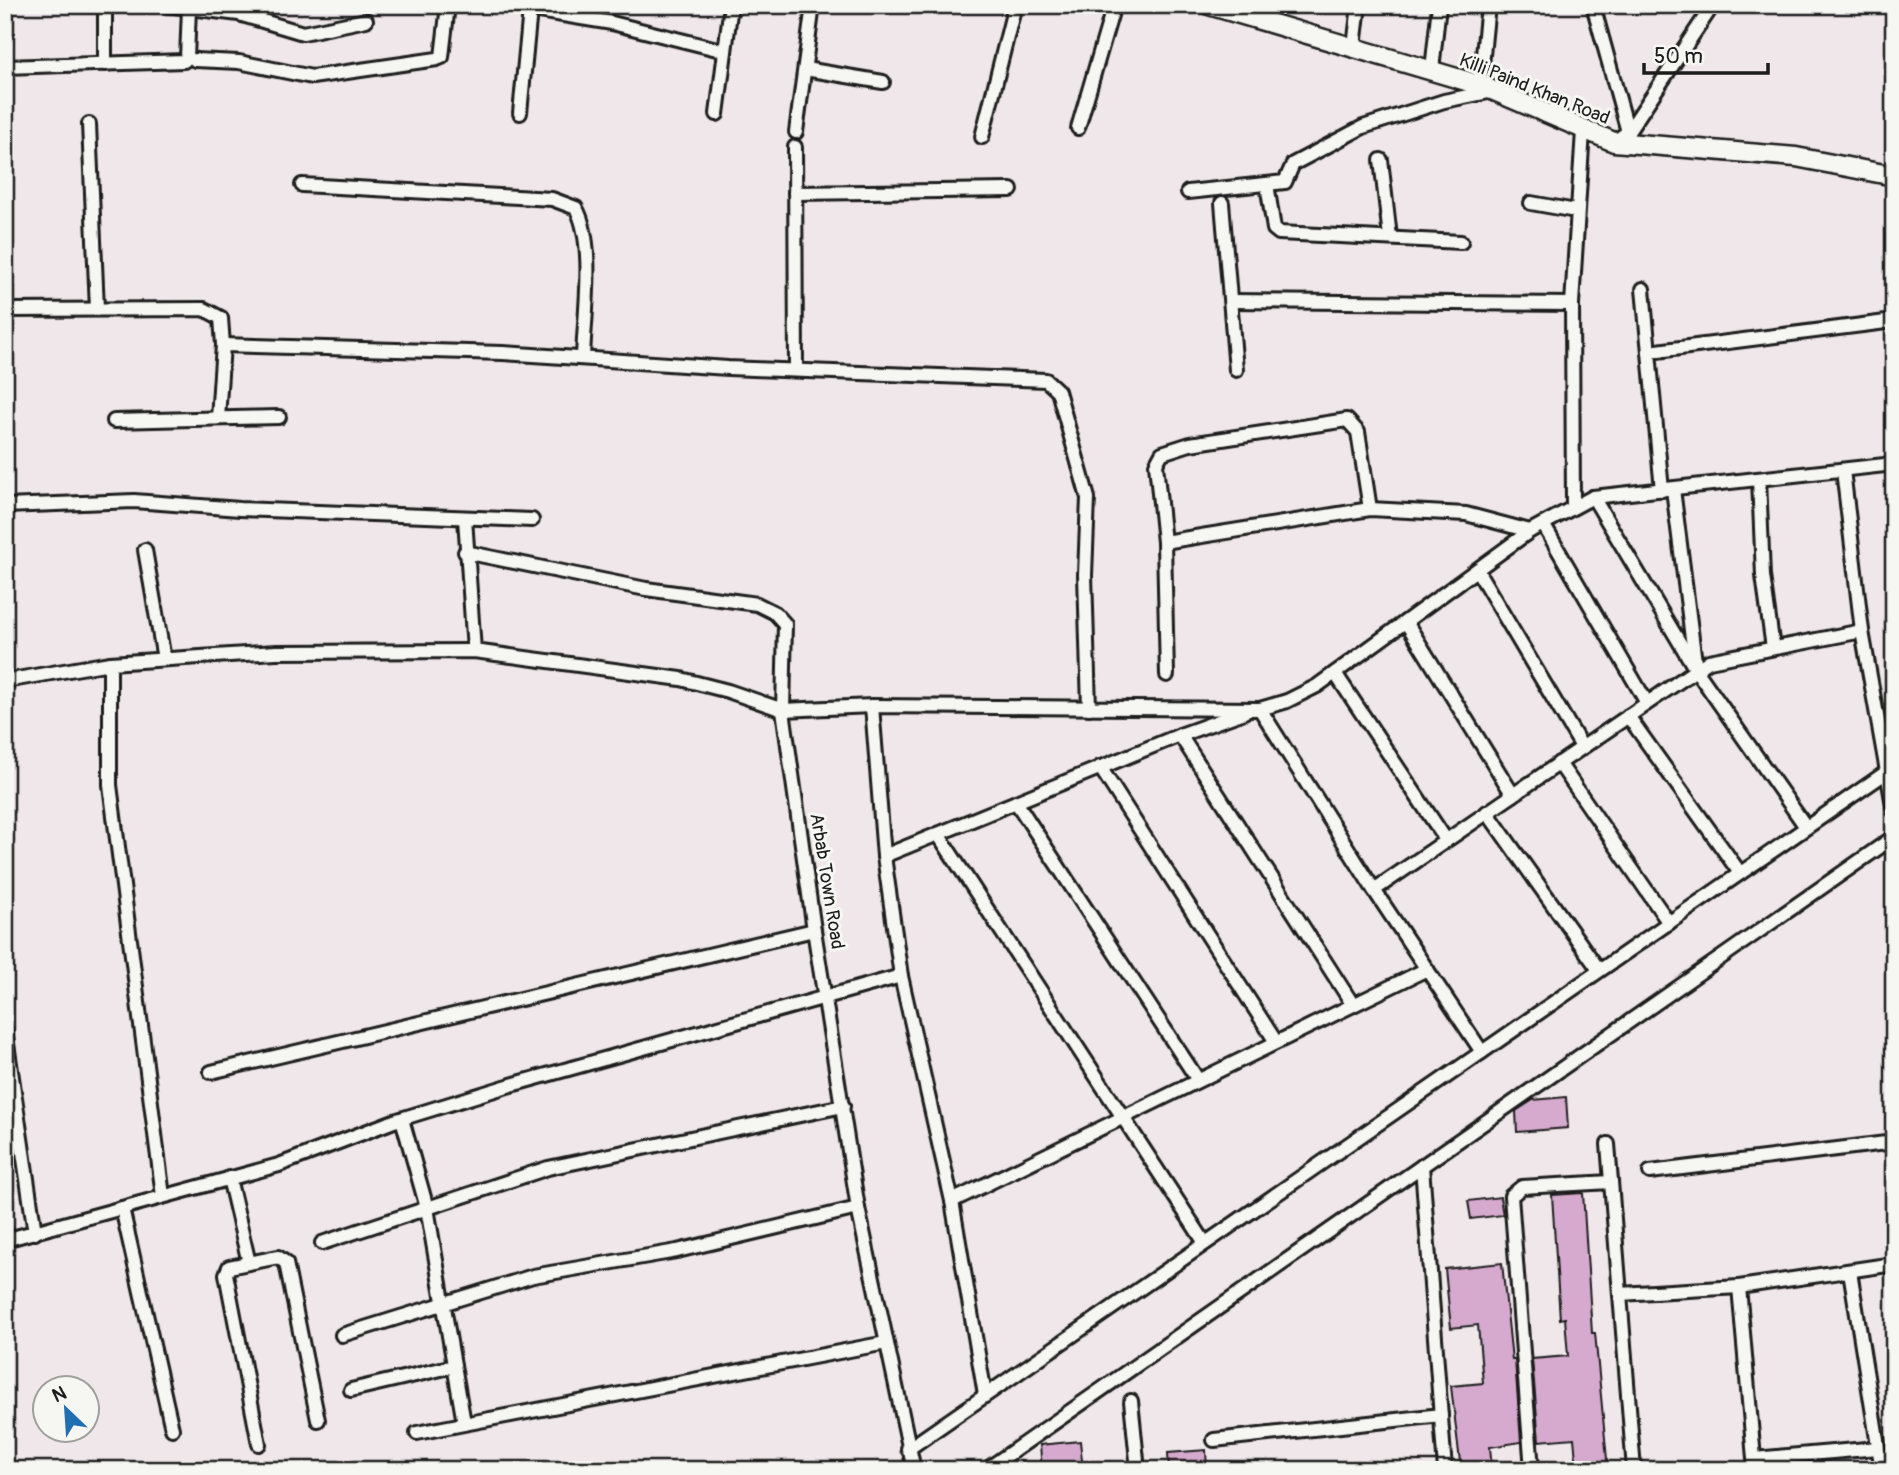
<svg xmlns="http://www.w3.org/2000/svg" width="1899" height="1475" viewBox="0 0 1899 1475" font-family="Pangolin,sans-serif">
	<rect width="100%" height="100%" fill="#f0e7eb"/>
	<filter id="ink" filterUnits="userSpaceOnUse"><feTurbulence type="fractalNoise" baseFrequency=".0143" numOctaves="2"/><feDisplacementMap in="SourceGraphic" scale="14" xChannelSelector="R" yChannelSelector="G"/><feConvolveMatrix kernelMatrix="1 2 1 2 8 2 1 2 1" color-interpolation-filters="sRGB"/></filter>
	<g filter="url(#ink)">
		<g fill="#d6aace" stroke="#1c1c1c" stroke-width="2">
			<path d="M1566,1097L1568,1128L1517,1132L1516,1111L1533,1100Z"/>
			<path d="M1583,1193L1592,1333H1595L1608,1470H1577L1574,1438L1539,1441L1532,1359L1568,1356L1565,1318L1560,1319L1552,1195Z"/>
			<path d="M1500,1197L1503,1215L1471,1219L1468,1201Z"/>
			<path d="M1502,1263L1512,1360H1515L1521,1442L1490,1447L1492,1470H1461L1451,1386L1483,1383L1478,1325L1451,1328L1445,1269Z"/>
			<path d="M1080,1441L1083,1470H1042L1040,1445Z"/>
			<path d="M1206,1450L1207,1470H1169L1168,1453Z"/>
		</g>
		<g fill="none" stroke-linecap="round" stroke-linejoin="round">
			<g stroke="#1c1c1c" stroke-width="18">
				<g id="street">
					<path d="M166,5L239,14L303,33L366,20"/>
					<path d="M502,5L612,23L725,51"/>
					<path d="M1593,5L1628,132"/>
					<path d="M1354,47L1359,5"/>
					<path d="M195,60L239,62L312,77L437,59L442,57L448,5"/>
					<path d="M105,64V5"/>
					<path d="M5,67L184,61L187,58L189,8"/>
					<path d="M805,69L883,82"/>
					<path d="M1432,70L1439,5"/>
					<path d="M1480,85L1488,5"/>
					<path d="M520,113L530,10"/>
					<path d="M717,114L731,5"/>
					<path d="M89,124L97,309"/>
					<path d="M1078,128L1114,5"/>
					<path d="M796,132L813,5"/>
					<path d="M982,137L1015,5"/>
					<path d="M1614,142L1628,132L1713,5"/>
					<path d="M795,147L796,370"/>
					<path d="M1381,160L1390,237"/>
					<path d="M1267,184L1274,229L1279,233L1461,242"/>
					<path d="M302,185L552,199L576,208C596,244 584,317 583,358"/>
					<path d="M1188,192L1285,182L1293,164L1363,127L1444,101L1493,91"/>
					<path d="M795,193L1011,190"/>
					<path d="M1222,203L1236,370"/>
					<path d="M1531,203L1576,211"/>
					<path d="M1643,289L1662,490"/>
					<path d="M1231,301L1572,304"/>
					<path d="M5,310L204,309L221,318L223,345L503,353L728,368L1046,380L1058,391L1088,498L1085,575L1089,708"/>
					<path d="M1649,352L1894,321"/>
					<path d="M218,418L223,345"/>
					<path d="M114,421L279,417"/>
					<path d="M1843,470L1862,631L1894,811"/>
					<path d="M1759,479L1763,576L1773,648"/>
					<path d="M1673,489L1695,662"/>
					<path d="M1593,497L1696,670L1806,827"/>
					<path d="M5,506L134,501L240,509L532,520"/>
					<path d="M1573,506L1572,304L1583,131"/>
					<path d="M465,518L474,651"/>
					<path d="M1543,524L1647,703"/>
					<path d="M1164,542L1370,509L1466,514L1530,531"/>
					<path d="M145,550L164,659"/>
					<path d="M465,552L646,589L757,604L775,613L785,624L783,710L814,930L858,1208L914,1470"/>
					<path d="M1477,570L1582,747"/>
					<path d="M1406,622L1513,795"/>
					<path d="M110,663V785L163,1196"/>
					<path d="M1335,673L1446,840"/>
					<path d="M1167,675L1164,542L1156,464L1162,453L1190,444L1347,420L1358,432L1370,509"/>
					<path d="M5,681L110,663L276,652L474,651L681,679L728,691L783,710L872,706L1260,709L1287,701L1317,686L1530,531L1593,497L1894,464"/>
					<path d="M872,706L884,856L901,976L952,1201L985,1395"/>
					<path d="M1260,709L1374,890L1482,1052"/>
					<path d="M1628,716L1740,873"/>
					<path d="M1180,735L1353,1005"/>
					<path d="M1559,763L1669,923"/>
					<path d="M1100,767L1276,1042"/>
					<path d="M1016,802L1198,1080"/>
					<path d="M1487,812L1599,970"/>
					<path d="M938,834L1205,1243"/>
					<path d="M884,856L1180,735L1244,712"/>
					<path d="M1374,890L1709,661L1862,631"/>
					<path d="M5,1030L35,1233"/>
					<path d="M211,1072L814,930"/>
					<path d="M402,1119L427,1208L464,1423"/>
					<path d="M1608,1144L1634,1470"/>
					<path d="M1422,1166L1445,1470"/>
					<path d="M1650,1172L1894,1142"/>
					<path d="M229,1178L249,1263"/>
					<path d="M952,1201L1427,969"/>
					<path d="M122,1208L172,1429"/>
					<path d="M5,1240L279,1165L394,1121L511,1085L901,976"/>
					<path d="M322,1243L548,1168L843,1106"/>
					<path d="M1850,1271L1882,1470"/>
					<path d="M1739,1287L1755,1470"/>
					<path d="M1620,1294L1739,1287L1894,1264"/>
					<path d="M342,1335L533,1276L677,1251L858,1208"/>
					<path d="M351,1390L454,1366"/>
					<path d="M1131,1401L1138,1470"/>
					<path d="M417,1433L886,1343"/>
					<path d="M1214,1440L1441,1415"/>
					<path d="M259,1444L226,1274L229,1267L278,1257L286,1263L318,1420"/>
					<path d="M908,1449L1894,767"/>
					<path d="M1754,1459L1878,1448"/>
					<path d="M986,1470L1894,837"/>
					<path d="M1532,1470L1511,1196L1522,1187L1611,1182"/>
				</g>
			</g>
			<g stroke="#1c1c1c" stroke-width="23">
				<path id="secondary" d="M1209,5L1480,85L1614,142L1796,157L1894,176"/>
			</g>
			<use href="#street" stroke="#f6f6f2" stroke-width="12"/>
			<use href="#secondary" stroke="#f6f6f2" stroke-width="18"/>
		</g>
	</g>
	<g text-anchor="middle" stroke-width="6" stroke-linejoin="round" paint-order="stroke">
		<g font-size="19" fill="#1c1c1c" stroke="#f6f6f2">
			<text transform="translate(1535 88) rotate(22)" y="7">Killi Paind Khan Road</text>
			<text transform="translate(828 881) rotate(81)" y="7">Arbab Town Road</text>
		</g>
	</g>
	<rect width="1899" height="1475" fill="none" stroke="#f6f6f2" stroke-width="28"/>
	<rect x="14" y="14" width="1871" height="1447" fill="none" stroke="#1c1c1c" stroke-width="2.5" filter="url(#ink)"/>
	<g transform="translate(66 1409) rotate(335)"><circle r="33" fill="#f6f6f2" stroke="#9f9f9c" stroke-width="2"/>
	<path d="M0-5L12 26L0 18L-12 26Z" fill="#1f6fb2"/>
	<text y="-10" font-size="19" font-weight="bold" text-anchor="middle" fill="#1c1c1c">N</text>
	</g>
	<path d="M1644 63v10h124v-10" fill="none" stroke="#1c1c1c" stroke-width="3.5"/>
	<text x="1654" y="63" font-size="21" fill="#1c1c1c" stroke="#f6f6f2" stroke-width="5" paint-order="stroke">50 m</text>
</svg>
